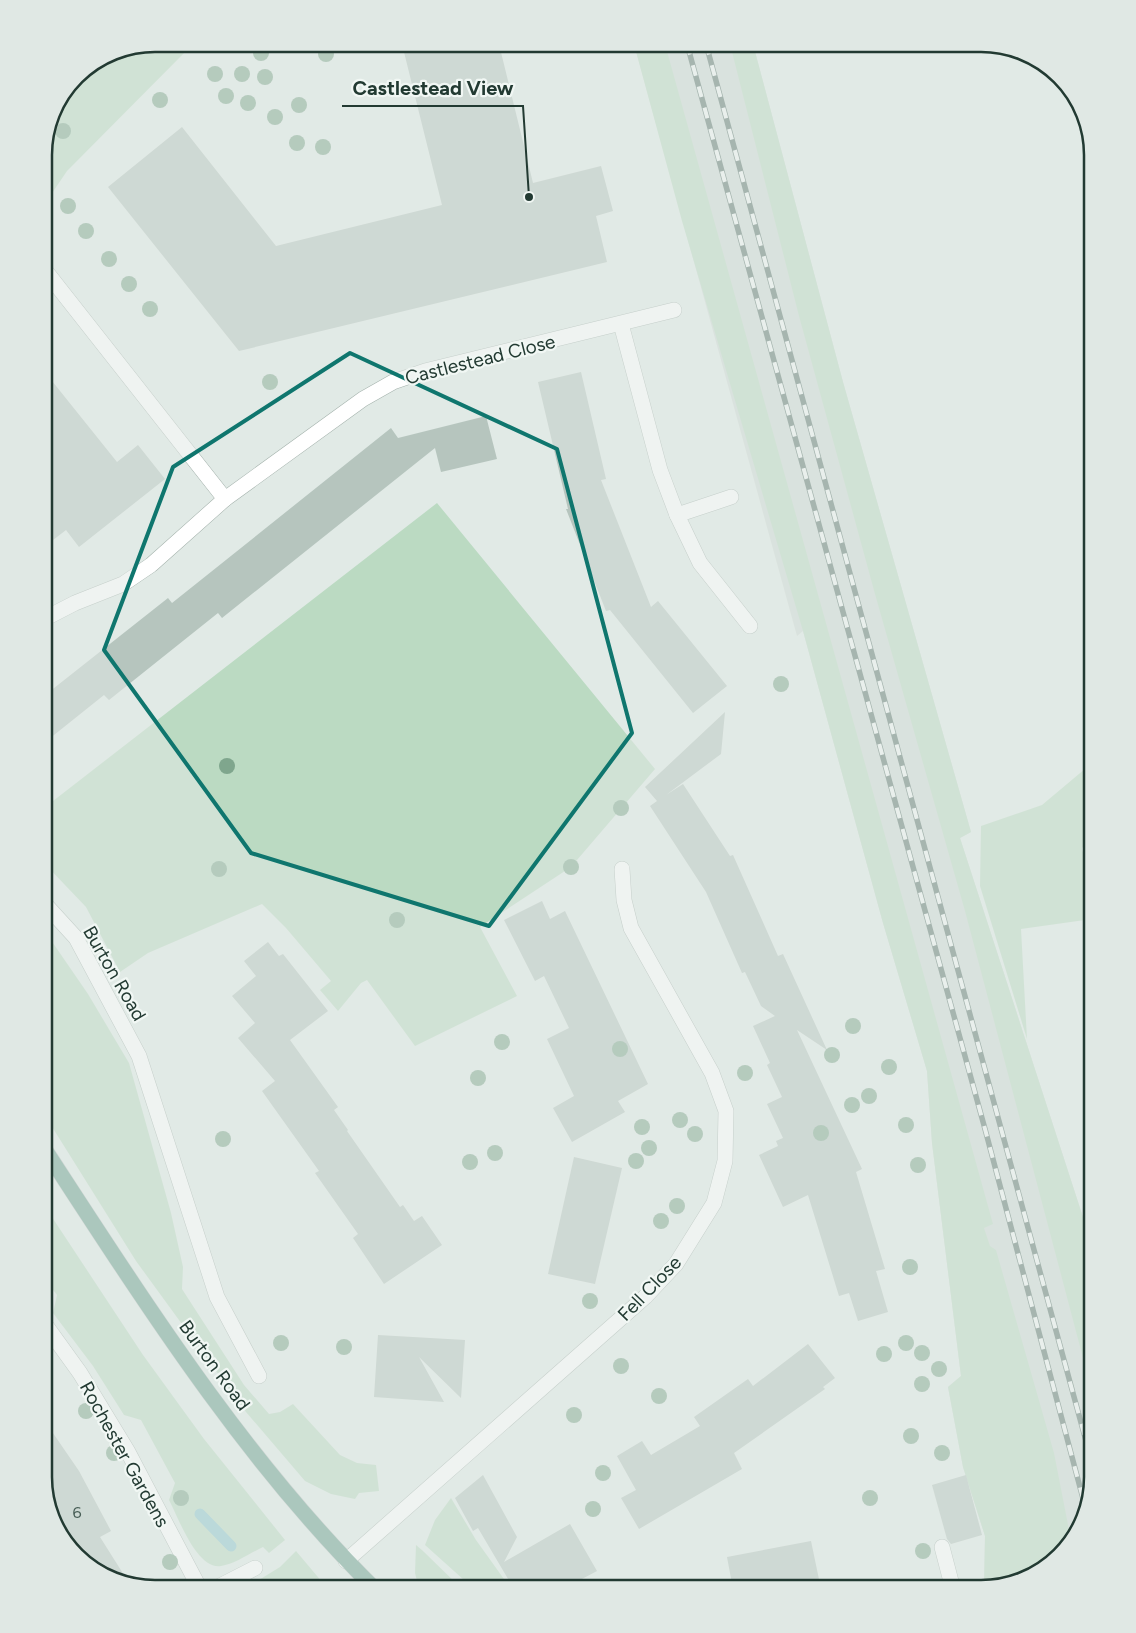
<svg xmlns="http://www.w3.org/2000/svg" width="1136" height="1633" viewBox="0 0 1136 1633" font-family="Figtree,sans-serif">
	<rect width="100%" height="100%" fill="#e1eae6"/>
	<path fill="#cfdad4" d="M634,44H753L843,382L971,832L960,838L1092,1245V1478L1077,1534L1036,1574L984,1588L985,1536L963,1467L948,1387L961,1376L932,1143L927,1071L883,923L803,631L797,636Z"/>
	<g fill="#bbdac2">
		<path d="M156,44H193L67,171L44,205V149L52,113L77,76L113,52Z"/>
		<path d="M634,44H665L993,1224L984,1228L990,1246L996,1250L1054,1453L1071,1540L1036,1574L984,1588L985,1536L963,1467L948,1387L961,1376L932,1143L927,1071L883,923L803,631L682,221Z"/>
		<path d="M730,44H753L843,382L971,832L960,838L1092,1245V1392L965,911L875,594L799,316Z"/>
		<path d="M437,503L655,769L571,867L480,927L517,996L415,1046L367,980L361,983L338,1011L320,990L331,981L286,928L262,904L148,953L120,972L86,907L44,863V808Z"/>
		<path d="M1092,763V824L1082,849L1092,880V919L1021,929L1027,1039L980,886L981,826L1042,805Z"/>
		<path d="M44,930L88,994L129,1063L171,1213L183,1267L182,1289L244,1385L269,1414L280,1412L293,1404L340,1455L357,1463L376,1465L379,1491L359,1493L355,1499L331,1494L305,1481L246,1412L136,1261L44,1114Z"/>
		<path d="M44,1205L143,1355L204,1439L285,1540L269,1553L263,1547C250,1553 235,1564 221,1566C197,1570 179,1519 169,1500L175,1483L141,1420L124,1415L93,1366L53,1313L57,1295L44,1278Z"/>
		<path d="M451,1498L476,1540L511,1589H474L425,1545L435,1520Z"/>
		<path d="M416,1545L423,1551L462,1589H419L415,1573Z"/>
		<path d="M296,1551L328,1589H244L280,1567Z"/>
	</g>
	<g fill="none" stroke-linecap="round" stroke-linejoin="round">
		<path stroke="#8cc5cc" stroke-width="11" d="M200,1514L231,1546"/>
	</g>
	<g fill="#b6c5be">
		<path d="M402,44H499L533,183L601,166L613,211L596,216L607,262L239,351L108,187L182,127L276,246L442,205Z"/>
		<path d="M44,371L117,462L138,445L165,479L79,547L66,530L44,547Z"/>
		<path d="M581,372L606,479L601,480L651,607L658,601L727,686L693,713L610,610L606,611L566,509H568L538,382Z"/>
		<path d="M486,416L497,459L441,472L435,448L222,618L218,613L109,700L104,695L44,743V696L168,598L172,603L391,428L398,438Z"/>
		<path d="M725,712L721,754L666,795L683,784L730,856L733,855L778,956L783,954L827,1050L797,1030L862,1169L856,1172L885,1269L876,1271L888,1312L858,1321L849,1293L839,1296L808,1195L783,1207L759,1155L778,1146L776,1141L783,1138L767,1104L782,1097L767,1065L770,1063L753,1026L775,1016L761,1006L745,972L742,973L706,892L650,806L657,801L645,787Z"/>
		<path d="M542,901L550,919L565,911L648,1084L618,1101L625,1112L572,1142L553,1108L574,1096L547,1039L569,1028L544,976L535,981L504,920Z"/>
		<path d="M268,942L279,956L283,954L328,1011L290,1040L338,1107L334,1110L348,1130L347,1131L400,1207L403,1205L414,1221L422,1216L442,1245L384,1284L353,1238L358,1234L315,1173L319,1171L262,1091L275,1081L238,1038L255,1023L232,996L256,976L244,961Z"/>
		<path d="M574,1157L622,1168L595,1284L548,1274Z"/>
		<path d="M378,1335L465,1340L461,1398L419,1357L444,1402L374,1397Z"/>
		<path d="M808,1344L835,1378L823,1387L825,1389L734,1453L742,1469L639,1529L621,1498L636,1490L617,1456L642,1441L651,1455L700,1426L694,1417L748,1379L753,1386Z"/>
		<path d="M44,1420L79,1471L111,1531L100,1537L129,1583L99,1574L59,1533L44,1477Z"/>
		<path d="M483,1475L517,1537L504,1562L570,1524L597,1571L563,1589H514L478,1528L473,1531L455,1498Z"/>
		<path d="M966,1475L982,1535L951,1544L947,1539L932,1485Z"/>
		<path d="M811,1541L821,1589H733L727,1557Z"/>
	</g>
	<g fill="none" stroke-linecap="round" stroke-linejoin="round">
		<g stroke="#a4b2ac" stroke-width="16">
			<path id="service" d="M942,1547L953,1589"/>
		</g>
		<g stroke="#a4b2ac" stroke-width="16">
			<g id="minor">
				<path d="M44,269L225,499"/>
				<path d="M621,324L660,470L677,515"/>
				<path d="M731,497L677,515L700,563L750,626"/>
				<path d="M44,619L75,603L123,584L151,565L225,499L363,399L393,382L425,371L674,310"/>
				<path d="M44,903L76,938L139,1056L217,1297L259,1376"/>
				<path d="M44,1323L80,1373L128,1452L200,1589"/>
				<path d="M346,1561L645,1297L676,1264L714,1203L725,1161L726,1111L712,1073L631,928L624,900L622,869"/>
				<path d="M214,1589L255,1568"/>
			</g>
		</g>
		<g stroke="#bdc4c2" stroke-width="16">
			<path id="primary" d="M44,1148C144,1301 244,1460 375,1589"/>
		</g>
		<use href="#service" stroke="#fff" stroke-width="15"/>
		<use href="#minor" stroke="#fff" stroke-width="15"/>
		<use href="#primary" stroke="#689d8d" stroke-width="15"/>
		<g stroke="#5d756e" stroke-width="5.5">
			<g id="rail">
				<path d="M687,44L985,1129L1085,1506"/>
				<path d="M706,44L1092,1463"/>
			</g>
		</g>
		<use href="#rail" stroke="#f1f7f4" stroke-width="4" stroke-dasharray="11" stroke-linecap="butt"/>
	</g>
	<g fill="#7fa68d">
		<circle cx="261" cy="53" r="8"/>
		<circle cx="326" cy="54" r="8"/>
		<circle cx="215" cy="74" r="8"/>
		<circle cx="242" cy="74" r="8"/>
		<circle cx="265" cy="77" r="8"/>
		<circle cx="226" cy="96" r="8"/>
		<circle cx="160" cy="100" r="8"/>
		<circle cx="248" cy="103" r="8"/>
		<circle cx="299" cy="105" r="8"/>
		<circle cx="275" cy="117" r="8"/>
		<circle cx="63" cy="131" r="8"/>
		<circle cx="297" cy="143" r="8"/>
		<circle cx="323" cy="147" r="8"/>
		<circle cx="68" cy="206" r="8"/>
		<circle cx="86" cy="231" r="8"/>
		<circle cx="109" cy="259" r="8"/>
		<circle cx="129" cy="284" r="8"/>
		<circle cx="150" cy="309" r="8"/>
		<circle cx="270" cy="382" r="8"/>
		<circle cx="781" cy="684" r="8"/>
		<circle cx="227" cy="766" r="8"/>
		<circle cx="621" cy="808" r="8"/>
		<circle cx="571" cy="867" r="8"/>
		<circle cx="219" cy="869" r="8"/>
		<circle cx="397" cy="920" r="8"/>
		<circle cx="853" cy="1026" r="8"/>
		<circle cx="502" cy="1042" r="8"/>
		<circle cx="620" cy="1049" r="8"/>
		<circle cx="832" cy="1055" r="8"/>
		<circle cx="889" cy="1067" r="8"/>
		<circle cx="745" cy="1073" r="8"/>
		<circle cx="478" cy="1078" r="8"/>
		<circle cx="869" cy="1096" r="8"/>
		<circle cx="852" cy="1105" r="8"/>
		<circle cx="680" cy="1120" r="8"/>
		<circle cx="906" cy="1125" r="8"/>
		<circle cx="642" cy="1127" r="8"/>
		<circle cx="821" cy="1133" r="8"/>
		<circle cx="695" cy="1134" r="8"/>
		<circle cx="223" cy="1139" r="8"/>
		<circle cx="649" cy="1148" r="8"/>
		<circle cx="495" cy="1153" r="8"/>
		<circle cx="636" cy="1161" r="8"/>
		<circle cx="470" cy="1162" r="8"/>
		<circle cx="918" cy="1165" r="8"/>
		<circle cx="677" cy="1206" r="8"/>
		<circle cx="661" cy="1221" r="8"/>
		<circle cx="910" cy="1267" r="8"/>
		<circle cx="590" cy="1301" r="8"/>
		<circle cx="281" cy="1343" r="8"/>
		<circle cx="906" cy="1343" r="8"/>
		<circle cx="344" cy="1347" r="8"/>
		<circle cx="922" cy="1353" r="8"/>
		<circle cx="884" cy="1354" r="8"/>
		<circle cx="621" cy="1366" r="8"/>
		<circle cx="939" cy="1369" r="8"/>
		<circle cx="922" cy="1384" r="8"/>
		<circle cx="659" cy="1396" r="8"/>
		<circle cx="86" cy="1411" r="8"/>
		<circle cx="574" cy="1415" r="8"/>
		<circle cx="911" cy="1436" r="8"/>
		<circle cx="114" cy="1453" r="8"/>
		<circle cx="942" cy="1453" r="8"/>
		<circle cx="603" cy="1473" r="8"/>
		<circle cx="181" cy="1498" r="8"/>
		<circle cx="870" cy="1498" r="8"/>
		<circle cx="593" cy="1509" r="8"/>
		<circle cx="923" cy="1551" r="8"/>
		<circle cx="170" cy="1562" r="8"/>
	</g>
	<path d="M0 0H1136V1633H0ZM350,353L557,449L632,733L489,926L251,853L104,650L173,467Z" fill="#e1eae6" fill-opacity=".55" fill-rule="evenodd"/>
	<path fill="none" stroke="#0f766e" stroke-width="4" stroke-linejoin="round" d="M350,353L557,449L632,733L489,926L251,853L104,650L173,467Z"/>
	<g text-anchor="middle" stroke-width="4.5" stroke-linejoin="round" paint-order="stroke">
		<g font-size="16" fill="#475d55">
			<text x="77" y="1518">6</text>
		</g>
		<g font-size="19" fill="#223a32" stroke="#f1f7f4">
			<text transform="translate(480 359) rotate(-14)" y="7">Castlestead Close</text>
			<text transform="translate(115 973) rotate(60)" y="7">Burton Road</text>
			<text transform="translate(649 1288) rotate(-46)" y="7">Fell Close</text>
			<text transform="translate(215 1365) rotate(54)" y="7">Burton Road</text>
			<text transform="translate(125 1454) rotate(61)" y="7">Rochester Gardens</text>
		</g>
	</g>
	<path d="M0 0H1136V1633H0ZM155 52H981A103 103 0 0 1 1084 155V1477A103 103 0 0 1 981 1580H155A103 103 0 0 1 52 1477V155A103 103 0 0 1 155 52Z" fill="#e0e8e4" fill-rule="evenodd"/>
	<path fill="none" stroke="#223a32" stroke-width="2.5" d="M155 52H981A103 103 0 0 1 1084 155V1477A103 103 0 0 1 981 1580H155A103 103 0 0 1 52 1477V155A103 103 0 0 1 155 52Z"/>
	<path fill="none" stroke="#223a32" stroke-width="2" d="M529 197L523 106H342"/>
	<circle fill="#223a32" stroke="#f1f7f4" stroke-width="2" cx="529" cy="197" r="5"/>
	<g font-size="20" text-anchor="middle" font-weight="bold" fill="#223a32" stroke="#f1f7f4" stroke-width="4.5" stroke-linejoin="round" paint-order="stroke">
		<text x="433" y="95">Castlestead View</text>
	</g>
</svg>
